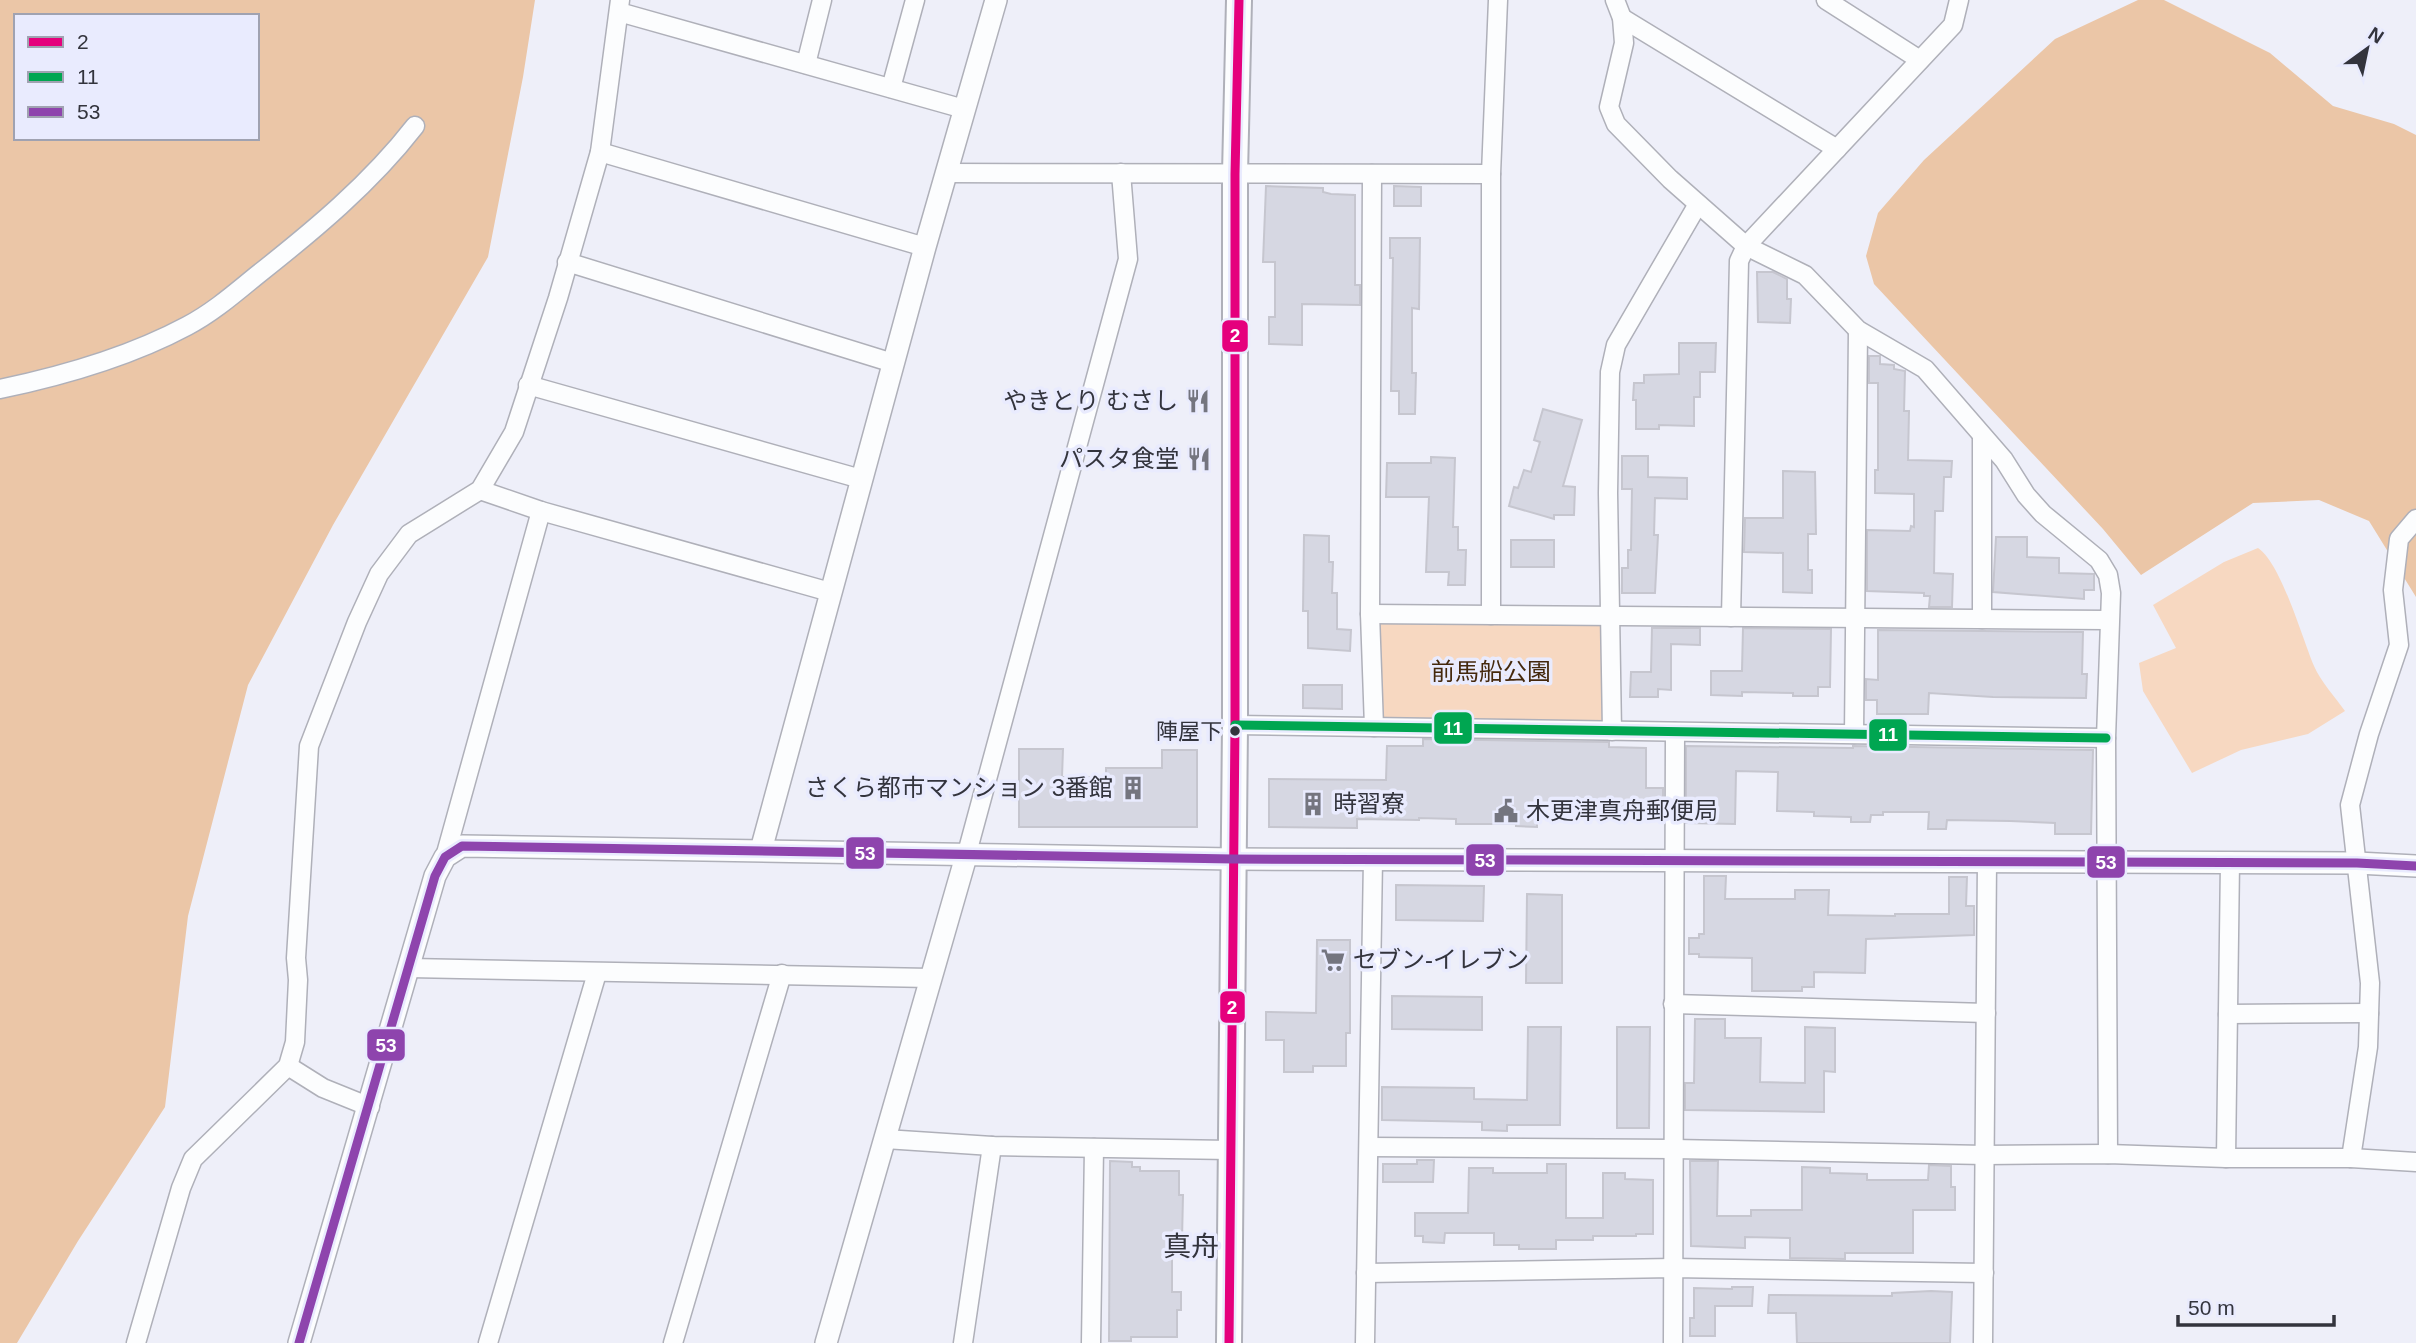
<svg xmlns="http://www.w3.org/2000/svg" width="2416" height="1343" viewBox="0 0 2416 1343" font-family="Helvetica,'Noto Sans JP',sans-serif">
	<rect width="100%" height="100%" fill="#eeeff9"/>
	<g fill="#f7d8c1">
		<path d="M2258,548C2281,563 2302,638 2314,666C2321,682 2335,697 2345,711L2308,734L2241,750L2192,773L2143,691L2139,663L2176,648L2153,605L2224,562Z"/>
		<path d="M1375,618L1603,621L1606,725L1378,722Z"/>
	</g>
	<g fill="#ebc6a7" fill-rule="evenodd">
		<path d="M0,0H535L523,77L488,257L333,525L248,685L188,916L165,1107L78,1241L17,1343H0ZM16,16H257V138H16Z"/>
		<path d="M2138,0H2164L2270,53L2333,106L2394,124L2416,135V597L2369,521L2319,500L2253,503L2141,575L2103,529L1874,284L1866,256L1878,213L1924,160L2055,39Z"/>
	</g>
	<g fill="#d6d7e2" stroke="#c6c6cf" stroke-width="2">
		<path d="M1266,186L1323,188V192L1331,194L1355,195V285H1360V305L1302,304V345L1269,344V317H1275V262H1263Z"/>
		<path d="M1394,186L1421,187V206H1394Z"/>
		<path d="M1390,238H1420L1419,309L1412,308V373H1416L1415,414H1399V391H1391L1393,258H1390Z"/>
		<path d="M1757,272H1773L1787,279V299H1791L1790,323L1758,322Z"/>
		<path d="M1679,343H1716L1715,372H1700V397H1694V426L1659,425V429H1636V400H1633L1634,383H1644V375L1679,374Z"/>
		<path d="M1869,356H1880V364L1894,365V369L1905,371L1904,411H1909L1908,460L1952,461L1951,477H1944L1943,511H1935L1934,573L1953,574L1952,607H1929L1930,596H1924V593L1867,591V530L1910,531L1911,526L1914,527V494L1875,493V470H1878V383H1869Z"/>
		<path d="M1543,409L1582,420L1563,486L1575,487L1574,515H1554V519L1509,506L1514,487L1518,488L1524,470L1531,472L1540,442L1534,440Z"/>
		<path d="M1622,456H1648V477L1687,478V499L1655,498L1654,535H1658L1655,593H1622V568H1628V550H1631L1632,489H1622Z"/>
		<path d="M1431,457L1455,458L1453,527H1458V550H1466L1465,585H1448L1449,572H1426L1429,497H1386L1387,463H1431Z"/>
		<path d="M1783,471L1815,472L1816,534H1808V570H1812V593L1783,592V553L1744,552L1745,518H1783Z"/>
		<path d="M1304,535L1329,536V562H1333L1332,593H1337V629L1351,630L1350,651L1308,648V611H1303Z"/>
		<path d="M1996,537H2027V557L2059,558V573L2094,574V590H2084V599L1993,592Z"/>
		<rect x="1511" y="540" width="43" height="27"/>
		<path d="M1652,628H1700V645L1671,644V690L1658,689V697H1630L1631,672H1651Z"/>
		<path d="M1743,628L1831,629L1830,687H1818V696H1793V693L1742,692V696L1711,695V671H1742Z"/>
		<path d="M1878,630L2083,632L2082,674H2087L2086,698L1993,697L1929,693L1928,714H1877V700H1866V679L1878,680Z"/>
		<path d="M1303,685H1342V709L1303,708Z"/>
		<path d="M1423,739L1609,742V747L1646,748V788H1663V809H1641V819L1609,818V808L1537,807V827L1516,826V824H1456V819L1419,818V820L1357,819V828L1269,827V779L1386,780L1387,746H1423Z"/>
		<path d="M1686,746L1853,748V746L2093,750L2091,834H2055V823L2010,821L1947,820L1946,829H1928L1929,812H1883V815H1871L1870,822H1851V817L1814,816V812L1777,811L1778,772L1736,771L1735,824L1686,823Z"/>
		<path d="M1019,749H1063L1062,777H1106V768H1162V750H1197V827H1019Z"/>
		<path d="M1704,876H1726L1725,899H1795V890H1829L1828,915L1895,916V914H1949V877H1967L1966,906H1974V935L1866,939L1865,973L1814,972V987H1802V991H1752V958L1699,957V954H1689V938H1699V934H1704Z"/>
		<path d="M1396,885L1484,886L1483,921L1396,920Z"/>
		<path d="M1527,894L1562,895V983H1526Z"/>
		<path d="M1317,940H1350V1033H1346V1066H1313V1072H1284V1040H1266V1012L1316,1013Z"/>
		<path d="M1392,996L1482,997V1030L1392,1029Z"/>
		<path d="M1695,1019H1725V1038H1761L1760,1082L1805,1083V1027L1835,1028V1072L1824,1071V1112L1685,1110V1083H1694Z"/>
		<path d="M1528,1027H1561L1560,1125H1507V1131L1482,1130V1122L1382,1120V1087L1474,1088V1099L1527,1100Z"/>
		<path d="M1617,1027H1650L1649,1128H1617Z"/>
		<path d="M1417,1160H1434L1433,1182H1383V1164H1417Z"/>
		<path d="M1110,1161L1132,1162V1167H1140V1171H1179V1195H1183L1182,1240H1172V1292H1181V1310H1177V1337H1131V1341H1109Z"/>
		<path d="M1690,1161H1718L1717,1216H1751V1210H1802V1167L1830,1168V1173L1867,1174V1180H1928L1929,1165L1951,1166V1187H1955V1210H1913V1253H1845V1259L1790,1258V1238L1745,1237V1248L1691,1246Z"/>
		<path d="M1547,1164H1566V1218H1603V1173H1625V1179L1653,1180V1234H1636V1236H1593V1240H1556V1249H1519V1245H1494V1233H1445L1444,1243L1423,1242V1236H1415V1213H1468L1469,1168H1493V1173H1547Z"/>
		<path d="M1732,1287H1753L1752,1306H1715V1336H1690V1318H1694V1288L1732,1289Z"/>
		<path d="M1931,1291L1952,1292L1950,1343H1797L1796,1313H1768L1769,1295L1892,1296V1293Z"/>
	</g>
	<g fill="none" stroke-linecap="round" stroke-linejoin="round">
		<g stroke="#afb0b9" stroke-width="21">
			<g id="minor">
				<path d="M1615,0L1622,18L1624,43L1609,107L1616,124L1670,179L1746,246L1805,275L1858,330L1925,369L2004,460L2026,495L2043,514L2099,560L2108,575L2111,593L2106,738L2108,1154"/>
				<path d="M1826,0L1920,60"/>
				<path d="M619,12L964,109"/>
				<path d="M1622,18L1837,149"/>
				<path d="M806,64L822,0"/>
				<path d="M891,88L915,0"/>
				<path d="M600,152L925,247"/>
				<path d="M946,173L1491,174"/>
				<path d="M1372,174L1370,614L1374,727"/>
				<path d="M567,262L893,363"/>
				<path d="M528,385L861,479"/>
				<path d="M0,389C62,376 131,356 187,326C212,313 234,294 256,276C313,231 370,184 415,126"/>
				<path d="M480,490L541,511L830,592"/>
				<path d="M1370,614L2108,620"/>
				<path d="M1491,615V174L1498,0"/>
				<path d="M1731,617L1739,261L1746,246L1953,25L1959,0"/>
				<path d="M1982,619V436"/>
				<path d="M1235,725L2106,738"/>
				<path d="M1612,731L1608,493L1610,372L1616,345L1698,204"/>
				<path d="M1854,734L1858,330"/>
				<path d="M967,853L1128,259L1121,173"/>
				<path d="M445,857L541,511"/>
				<path d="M410,968L930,978"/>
				<path d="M1673,1004L1986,1013"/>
				<path d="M2228,1014L2369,1013"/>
				<path d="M288,1066L323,1088L370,1107"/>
				<path d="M885,1139L992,1146L1230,1150"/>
				<path d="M1369,1147L1674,1149L1985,1155L2108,1154L2226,1158H2351L2416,1162"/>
				<path d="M2226,1158L2230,862"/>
				<path d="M2351,1158L2368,1047L2370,983L2350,805L2369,734L2399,645L2393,590L2399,539L2416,519"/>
				<path d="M1366,1273L1673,1268L1984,1273"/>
				<path d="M136,1343L181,1188L193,1159L288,1066L295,1042L298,980L296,958L309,746L357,622L379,574L409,534L480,490L514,432L558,298L600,152L620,0"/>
				<path d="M488,1343L597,973"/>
				<path d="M673,1343L782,974"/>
				<path d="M963,1343L992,1146"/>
				<path d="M1091,1343L1094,1148"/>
				<path d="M1365,1343L1373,859"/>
				<path d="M1673,1343L1675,732"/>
				<path d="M1983,1343L1987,861"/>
			</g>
		</g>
		<g stroke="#afb0b9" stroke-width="24">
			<g id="tertiary">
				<path d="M761,850L925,247L996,0"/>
				<path d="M299,1343L435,876L445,857L462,846L1233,859L2357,863L2416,866"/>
				<path d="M826,1343L967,853"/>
			</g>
		</g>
		<g stroke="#afb0b9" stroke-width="28">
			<path id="secondary" d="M1229,1343L1235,725V174L1239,0"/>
		</g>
		<use href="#minor" stroke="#fcfdfe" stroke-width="18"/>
		<use href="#tertiary" stroke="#fcfdfe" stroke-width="21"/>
		<use href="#secondary" stroke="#fcfdfe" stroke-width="24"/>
		<g stroke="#e9ebfe" stroke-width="14">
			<path id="bus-1" d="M1229,1343L1235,725V174L1239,0"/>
		</g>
		<g stroke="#e9ebfe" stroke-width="14">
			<path id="bus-2" d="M1235,725L2106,738"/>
		</g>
		<g stroke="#e9ebfe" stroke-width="14">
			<path id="bus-3" d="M299,1343L435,876L445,857L462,846L1233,859L2357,863L2416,866"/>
		</g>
		<use href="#bus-1" stroke="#e5007d" stroke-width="9"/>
		<use href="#bus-2" stroke="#00a651" stroke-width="9"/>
		<use href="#bus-3" stroke="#8e44ad" stroke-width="9"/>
	</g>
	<defs>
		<g id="restaurant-bare" transform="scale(1.89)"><path d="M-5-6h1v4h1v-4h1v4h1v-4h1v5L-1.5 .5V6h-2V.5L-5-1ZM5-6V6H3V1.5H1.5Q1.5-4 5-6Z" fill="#74757f" stroke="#e9ebfe" stroke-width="2.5" paint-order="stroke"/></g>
		<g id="building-bare" transform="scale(1.89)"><path d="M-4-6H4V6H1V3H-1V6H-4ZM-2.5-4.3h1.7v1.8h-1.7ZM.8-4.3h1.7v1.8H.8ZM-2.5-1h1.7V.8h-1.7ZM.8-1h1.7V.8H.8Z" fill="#74757f" stroke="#e9ebfe" stroke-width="2.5" paint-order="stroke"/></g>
		<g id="civic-bare" transform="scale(1.89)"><path d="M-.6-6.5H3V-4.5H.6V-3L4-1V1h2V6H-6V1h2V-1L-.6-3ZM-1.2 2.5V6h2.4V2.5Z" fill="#74757f" stroke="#e9ebfe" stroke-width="2.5" paint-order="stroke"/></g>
		<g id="supermarket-bare" transform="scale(1.89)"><path d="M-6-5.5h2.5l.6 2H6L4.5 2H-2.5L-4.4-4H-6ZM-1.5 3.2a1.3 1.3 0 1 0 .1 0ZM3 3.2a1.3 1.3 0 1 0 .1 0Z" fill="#74757f" stroke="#e9ebfe" stroke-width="2.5" paint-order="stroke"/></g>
	</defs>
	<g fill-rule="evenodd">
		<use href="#restaurant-bare" x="1198" y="401"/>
		<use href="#restaurant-bare" x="1199" y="459"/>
		<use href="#building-bare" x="1133" y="788"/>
		<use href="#building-bare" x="1313" y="804"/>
		<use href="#civic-bare" x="1506" y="811"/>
		<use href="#supermarket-bare" x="1333" y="960"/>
	</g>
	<circle fill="#33343d" stroke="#e9ebfe" stroke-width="2.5" cx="1235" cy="731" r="6"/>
	<g text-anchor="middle" stroke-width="7" stroke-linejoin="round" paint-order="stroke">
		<g font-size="22" fill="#33343d" stroke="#e9ebfe" text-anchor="end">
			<text x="1222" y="739">陣屋下</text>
		</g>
		<g font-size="24" fill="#33343d" stroke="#e9ebfe" text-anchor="end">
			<text x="1178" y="409">やきとり むさし</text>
			<text x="1179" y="467">パスタ食堂</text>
			<text x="1113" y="796">さくら都市マンション 3番館</text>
			<text x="1333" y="812" text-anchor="start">時習寮</text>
			<text x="1526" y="819" text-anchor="start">木更津真舟郵便局</text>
			<text x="1353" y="968" text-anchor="start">セブン-イレブン</text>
		</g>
		<g font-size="24" fill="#44280c" stroke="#e9ebfe">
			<text x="1491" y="680">前馬船公園</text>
		</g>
		<g font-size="28" fill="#33343d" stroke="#e9ebfe">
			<text x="1191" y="1256">真舟</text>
		</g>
	</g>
	<g stroke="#e9ebfe" stroke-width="2.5">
		<rect x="1221" y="319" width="28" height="34" rx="7" fill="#e5007d"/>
		<rect x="1433" y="711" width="40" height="34" rx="7" fill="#00a651"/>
		<rect x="1868" y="718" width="40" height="34" rx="7" fill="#00a651"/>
		<rect x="845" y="836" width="40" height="34" rx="7" fill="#8e44ad"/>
		<rect x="1465" y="843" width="40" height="34" rx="7" fill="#8e44ad"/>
		<rect x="2086" y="845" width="40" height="34" rx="7" fill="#8e44ad"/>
		<rect x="1219" y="990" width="27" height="34" rx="7" fill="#e5007d"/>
		<rect x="366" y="1028" width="40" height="34" rx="7" fill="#8e44ad"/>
	</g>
	<g font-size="19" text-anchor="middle" font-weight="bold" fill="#fff">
		<text x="1235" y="342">2</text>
		<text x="1453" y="735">11</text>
		<text x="1888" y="741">11</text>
		<text x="865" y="860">53</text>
		<text x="1485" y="867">53</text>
		<text x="2106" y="869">53</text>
		<text x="1232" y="1014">2</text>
		<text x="386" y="1052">53</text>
	</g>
	<rect x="14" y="14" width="245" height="126" fill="#e9ebfe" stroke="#a0a2b1" stroke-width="2"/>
	<rect x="28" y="37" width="35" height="10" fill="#e5007d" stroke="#a0a2b1" stroke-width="2"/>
	<text x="77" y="49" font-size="21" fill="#33343d">2</text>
	<rect x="28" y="72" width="35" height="10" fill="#00a651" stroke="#a0a2b1" stroke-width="2"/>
	<text x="77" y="84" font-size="21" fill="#33343d">11</text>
	<rect x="28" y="107" width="35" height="10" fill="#8e44ad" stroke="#a0a2b1" stroke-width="2"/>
	<text x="77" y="119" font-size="21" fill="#33343d">53</text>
	<g transform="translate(2367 49) rotate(33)" stroke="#e9ebfe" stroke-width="5" paint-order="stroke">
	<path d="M0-5L12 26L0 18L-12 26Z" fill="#33343d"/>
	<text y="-10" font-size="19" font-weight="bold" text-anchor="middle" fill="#33343d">N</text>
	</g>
	<path d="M2178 1315v10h156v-10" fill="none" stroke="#33343d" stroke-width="3.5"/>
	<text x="2188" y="1315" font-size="21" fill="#33343d" stroke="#e9ebfe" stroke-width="5" paint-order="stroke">50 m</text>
</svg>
